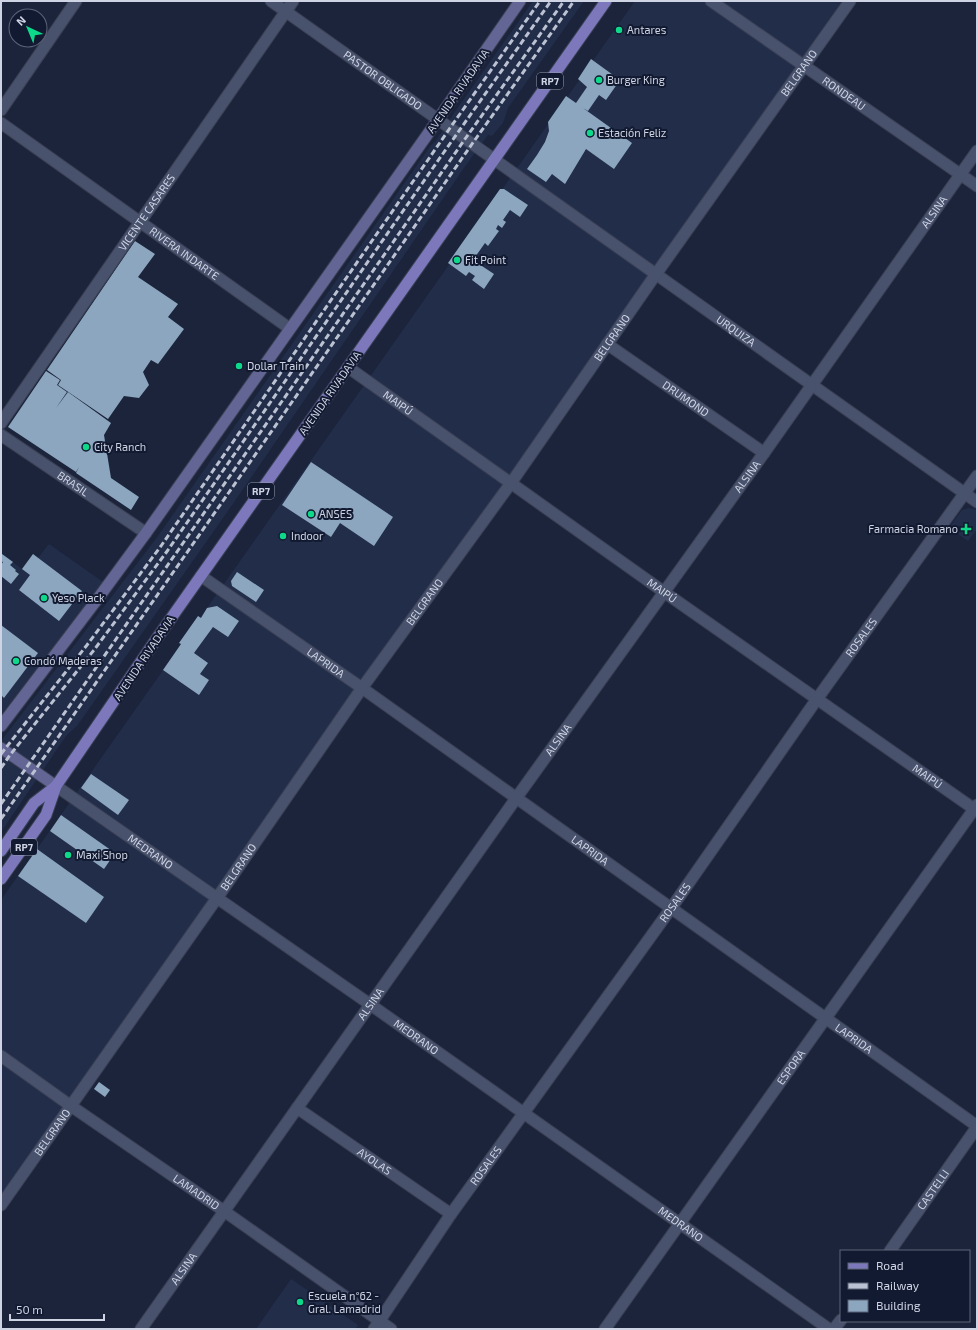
<svg xmlns="http://www.w3.org/2000/svg" width="978" height="1330" viewBox="0 0 978 1330" font-family="'Exo 2',sans-serif">
	<rect width="100%" height="100%" fill="#1b243b"/>
	<g fill="#222d4a">
		<path d="M533,1H584L508,108L503,123L492,136L488,135L464,168L230,508L77,726L66,736L1,832V741L158,536L431,145L435,142L454,113Z"/>
		<path d="M635,1H842L1,1198V900Z"/>
		<path d="M969,508L977,510V529L968,541L949,528L962,510Z"/>
		<path d="M49,544L103,582L1,715V556L2,554L22,569L33,554L38,558Z"/>
		<path d="M291,1279L358,1325L355,1329H256Z"/>
	</g>
	<g fill="#8ba6be">
		<path d="M591,59L620,80L606,100L599,95L588,111L583,108L632,143L614,169L586,149L565,184L552,174L546,182L527,169L537,155L545,142L549,131L548,122L566,96L576,103L587,87L578,79Z"/>
		<path d="M500,189H504L528,205L520,217L510,210L503,220L506,222L502,228L498,225L496,229L499,231L488,246L485,243L473,260L494,274L484,289L472,280L475,276L469,272L466,276L448,263Z"/>
		<path d="M135,241L155,254L138,277L178,304L168,317L184,329L158,364L151,360L143,372L149,385L139,398L124,396L108,419L58,385L61,380L47,370Z"/>
		<path d="M46,371L60,380L57,385L67,392L56,408L68,392L111,423L104,435L111,478L139,497L131,510L76,473L79,467L76,472L8,427Z"/>
		<path d="M311,462L393,517L374,546L340,523L331,537L282,505Z"/>
		<path d="M2,554L13,562L10,565L16,570L15,571L19,574L11,584L1,576V565L3,562L1,561V556Z"/>
		<path d="M33,554L82,591L59,621L19,590L30,575L22,569Z"/>
		<path d="M237,572L264,590L256,602L232,586L231,581Z"/>
		<path d="M217,606L239,621L228,637L213,627L194,653L208,663L200,674L209,680L199,695L163,670L181,644L179,643L198,616L201,618L207,608Z"/>
		<path d="M1,625L38,653L4,698L1,695Z"/>
		<path d="M91,774L129,800L118,815L81,788Z"/>
		<path d="M61,815L115,853L104,869L50,831Z"/>
		<path d="M37,849L104,897L86,923L18,876Z"/>
		<path d="M99,1082L110,1090L105,1097L94,1089Z"/>
	</g>
	<g fill="none" stroke-linecap="round" stroke-linejoin="round">
		<g stroke="#3a4054" stroke-width="13">
			<g id="minor">
				<path id="s1" d="M271,1L977,502"/>
				<path id="s2" d="M711,1L977,186"/>
				<path d="M1,110L76,1"/>
				<path id="s3" d="M1,123L289,328"/>
				<path id="s4" d="M607,344L764,453"/>
				<path id="s5" d="M349,368L664,592L977,811"/>
				<path id="s6" d="M1,423L293,1"/>
				<path id="s7" d="M1,435L146,533"/>
				<path id="s8" d="M201,576L362,688L977,1126"/>
				<path id="s9" d="M1,1056L71,1106L224,1211L391,1329"/>
				<path id="s10" d="M297,1108L451,1214"/>
				<path id="s11" d="M1,1205L217,898L362,688L511,483L656,274L850,1"/>
				<path id="s12" d="M890,1251L977,1127"/>
				<path id="s13" d="M141,1329L517,797L764,453L977,151"/>
				<path id="s14" d="M374,1329L451,1214L672,907L817,699L977,476"/>
				<path id="s15" d="M605,1329L977,805"/>
				<path d="M834,1329L841,1320"/>
			</g>
		</g>
		<g stroke="#3a4054" stroke-width="13">
			<g id="tertiary">
				<path id="s16" d="M56,786L371,1005L829,1329"/>
			</g>
		</g>
		<g stroke="#3a4054" stroke-width="13">
			<g id="secondary">
				<path d="M1,726L99,597L146,533L425,138L520,1"/>
				<path d="M1,748L56,786"/>
			</g>
		</g>
		<g stroke="#3a4054" stroke-width="13">
			<g id="primary">
				<path d="M1,851L34,803L56,786L155,641L606,1"/>
				<path d="M1,879L46,815L56,786"/>
			</g>
		</g>
		<use href="#minor" stroke="#48526c" stroke-width="11"/>
		<use href="#tertiary" stroke="#48526c" stroke-width="11"/>
		<use href="#secondary" stroke="#636594" stroke-width="11"/>
		<use href="#primary" stroke="#7d78bc" stroke-width="11"/>
		<g stroke="#bbc2d2" stroke-width="3" stroke-dasharray="6 3" stroke-linecap="butt">
			<path d="M1,754L87,645L161,546L450,128L540,1"/>
			<path d="M1,768L10,755L94,650L168,550L437,162L551,1"/>
			<path d="M1,804L465,139L564,1"/>
			<path d="M1,819L472,144L574,1"/>
		</g>
	</g>
	<g fill="#0ed98a" stroke="#121a31" stroke-width="1.5">
		<circle cx="619" cy="30" r="4"/>
		<circle cx="599" cy="80" r="4"/>
		<circle cx="590" cy="133" r="4"/>
		<circle cx="457" cy="260" r="4"/>
		<circle cx="239" cy="366" r="4"/>
		<circle cx="86" cy="447" r="4"/>
		<circle cx="311" cy="514" r="4"/>
		<path d="M964 523h4v4h4v4h-4v4h-4v-4h-4v-4h4z"/>
		<circle cx="283" cy="536" r="4"/>
		<circle cx="44" cy="598" r="4"/>
		<circle cx="16" cy="661" r="4"/>
		<circle cx="68" cy="855" r="4"/>
		<circle cx="300" cy="1302" r="4"/>
	</g>
	<g text-anchor="middle" stroke-width="4" stroke-linejoin="round" paint-order="stroke">
		<g fill="#121a31" stroke="#969cae" stroke-width="1">
			<rect x="537" y="73" width="26" height="16" rx="3"/>
			<rect x="248" y="483" width="26" height="16" rx="3"/>
			<rect x="11" y="839" width="26" height="16" rx="3"/>
		</g>
		<g font-size="10" font-weight="bold" fill="#ced4e4">
			<text x="550" y="85">RP7</text>
			<text x="261" y="495">RP7</text>
			<text x="24" y="851">RP7</text>
		</g>
		<g font-size="11" fill="#ced4e4" stroke="#121a31" text-anchor="start">
			<text x="627" y="34">Antares</text>
			<text x="607" y="84">Burger King</text>
			<text x="598" y="137">Estación Feliz</text>
			<text x="465" y="264">Fit Point</text>
			<text x="247" y="370">Dollar Train</text>
			<text x="94" y="451">City Ranch</text>
			<text x="319" y="518">ANSES</text>
			<text x="958" y="533" text-anchor="end">Farmacia Romano</text>
			<text x="291" y="540">Indoor</text>
			<text x="52" y="602">Yeso Plack</text>
			<text x="24" y="665">Condó Maderas</text>
			<text x="76" y="859">Maxi Shop</text>
			<text x="308" y="1300">Escuela n°62 -<tspan x="308" dy="13">Gral. Lamadrid</tspan></text>
		</g>
		<g font-size="11" fill="#ced4e4" stroke="#121a31">
			<text dy="4" stroke="none"><textPath href="#s11" startOffset="1385">BELGRANO</textPath></text>
			<text dy="4" stroke="none"><textPath href="#s1" startOffset="137">PASTOR OBLIGADO</textPath></text>
			<text transform="translate(458 91) rotate(-55)" y="4">AVENIDA RIVADAVIA</text>
			<text dy="4" stroke="none"><textPath href="#s2" startOffset="162">RONDEAU</textPath></text>
			<text dy="4" stroke="none"><textPath href="#s6" startOffset="256">VICENTE CASARES</textPath></text>
			<text dy="4" stroke="none"><textPath href="#s13" startOffset="1370">ALSINA</textPath></text>
			<text dy="4" stroke="none"><textPath href="#s3" startOffset="225">RIVERA INDARTE</textPath></text>
			<text dy="4" stroke="none"><textPath href="#s1" startOffset="570">URQUIZA</textPath></text>
			<text dy="4" stroke="none"><textPath href="#s11" startOffset="1061">BELGRANO</textPath></text>
			<text transform="translate(330 393) rotate(-55)" y="4">AVENIDA RIVADAVIA</text>
			<text dy="4" stroke="none"><textPath href="#s4" startOffset="96">DRUMOND</textPath></text>
			<text dy="4" stroke="none"><textPath href="#s5" startOffset="60">MAIPÚ</textPath></text>
			<text dy="4" stroke="none"><textPath href="#s13" startOffset="1046">ALSINA</textPath></text>
			<text dy="4" stroke="none"><textPath href="#s7" startOffset="87">BRASIL</textPath></text>
			<text dy="4" stroke="none"><textPath href="#s5" startOffset="384">MAIPÚ</textPath></text>
			<text dy="4" stroke="none"><textPath href="#s11" startOffset="737">BELGRANO</textPath></text>
			<text dy="4" stroke="none"><textPath href="#s14" startOffset="846">ROSALES</textPath></text>
			<text transform="translate(144 658) rotate(-56)" y="4">AVENIDA RIVADAVIA</text>
			<text dy="4" stroke="none"><textPath href="#s8" startOffset="152">LAPRIDA</textPath></text>
			<text dy="4" stroke="none"><textPath href="#s13" startOffset="722">ALSINA</textPath></text>
			<text dy="4" stroke="none"><textPath href="#s5" startOffset="708">MAIPÚ</textPath></text>
			<text dy="4" stroke="none"><textPath href="#s8" startOffset="476">LAPRIDA</textPath></text>
			<text dy="4" stroke="none"><textPath href="#s16" startOffset="115">MEDRANO</textPath></text>
			<text dy="4" stroke="none"><textPath href="#s11" startOffset="413">BELGRANO</textPath></text>
			<text dy="4" stroke="none"><textPath href="#s14" startOffset="522">ROSALES</textPath></text>
			<text dy="4" stroke="none"><textPath href="#s13" startOffset="398">ALSINA</textPath></text>
			<text dy="4" stroke="none"><textPath href="#s16" startOffset="439">MEDRANO</textPath></text>
			<text dy="4" stroke="none"><textPath href="#s8" startOffset="800">LAPRIDA</textPath></text>
			<text dy="4" stroke="none"><textPath href="#s15" startOffset="321">ESPORA</textPath></text>
			<text dy="4" stroke="none"><textPath href="#s11" startOffset="89">BELGRANO</textPath></text>
			<text dy="4" stroke="none"><textPath href="#s10" startOffset="94">AYOLAS</textPath></text>
			<text dy="4" stroke="none"><textPath href="#s14" startOffset="198">ROSALES</textPath></text>
			<text dy="4" stroke="none"><textPath href="#s12" startOffset="75">CASTELLI</textPath></text>
			<text dy="4" stroke="none"><textPath href="#s9" startOffset="238">LAMADRID</textPath></text>
			<text dy="4" stroke="none"><textPath href="#s16" startOffset="763">MEDRANO</textPath></text>
			<text dy="4" stroke="none"><textPath href="#s13" startOffset="74">ALSINA</textPath></text>
		</g>
	</g>
	<rect width="978" height="1330" fill="none" stroke="#ced4e4" stroke-width="4"/>
	<rect x="840" y="1250" width="130" height="72" fill="#121a31" stroke="#5d6479"/>
	<rect x="848" y="1263" width="20" height="6" fill="#7d78bc" stroke="#5d6479"/>
	<text x="876" y="1270" font-size="12" fill="#ced4e4">Road</text>
	<rect x="848" y="1283" width="20" height="6" fill="#bbc2d2" stroke="#5d6479"/>
	<text x="876" y="1290" font-size="12" fill="#ced4e4">Railway</text>
	<rect x="848" y="1300" width="20" height="12" fill="#8ba6be" stroke="#5d6479"/>
	<text x="876" y="1310" font-size="12" fill="#ced4e4">Building</text>
	<g transform="translate(28 28) rotate(316)"><circle r="19" fill="#121a31" stroke="#5d6479"/>
	<path d="M0-3L7 15L0 10L-7 15Z" fill="#0ed98a"/>
	<text y="-6" font-size="11" font-weight="bold" text-anchor="middle" fill="#ced4e4">N</text>
	</g>
	<path d="M10 1314v6h94v-6" fill="none" stroke="#ced4e4" stroke-width="2"/>
	<text x="16" y="1314" font-size="12" fill="#ced4e4" stroke="#121a31" stroke-width="3" paint-order="stroke">50 m</text>
</svg>
